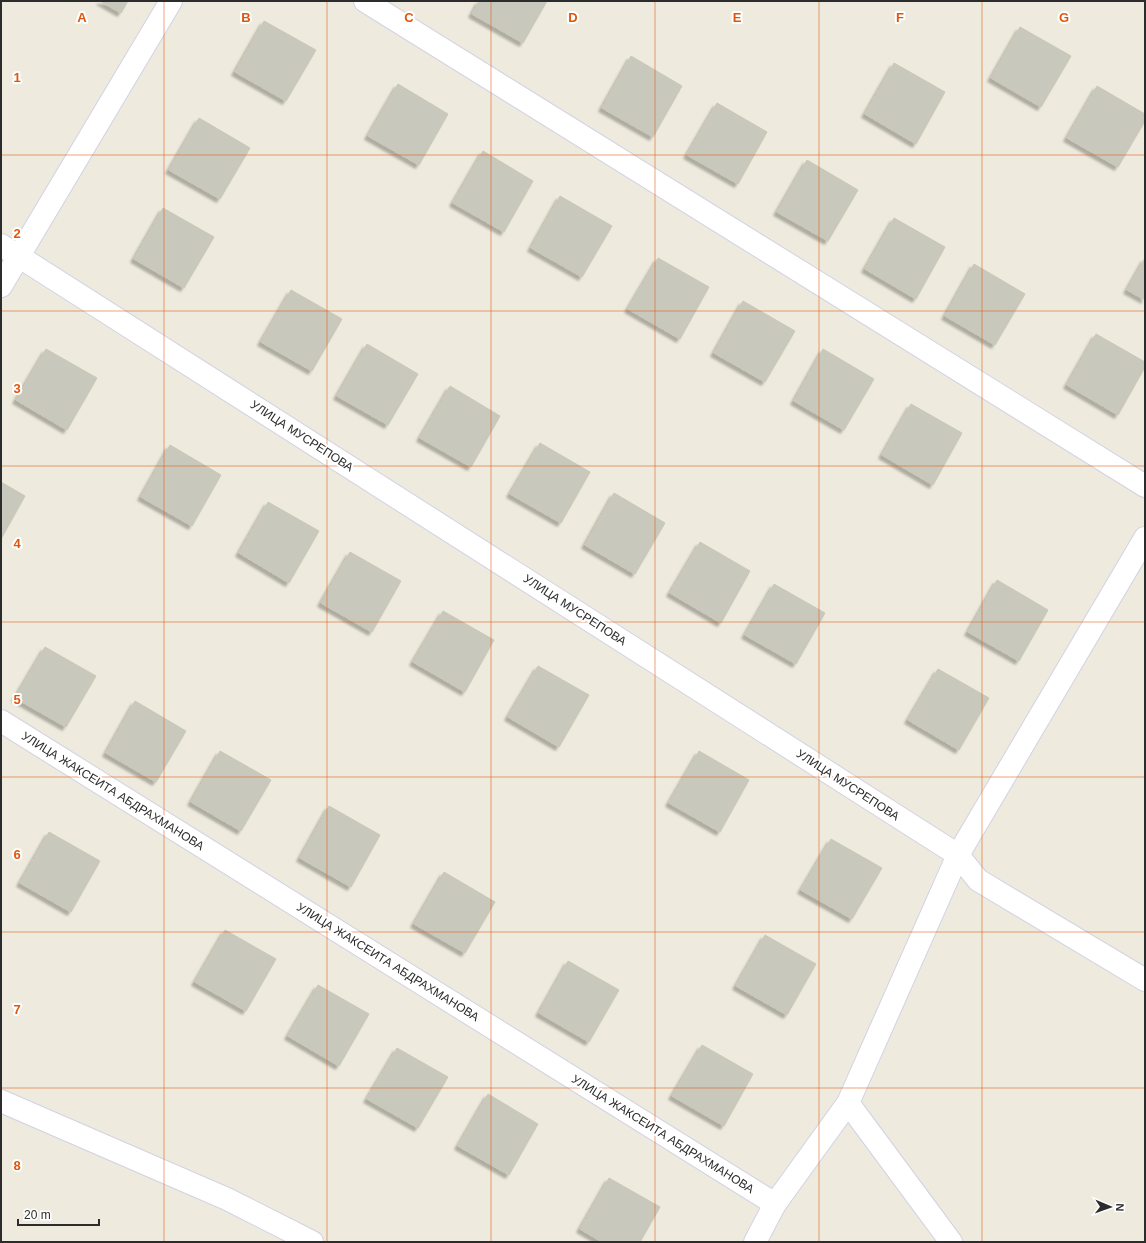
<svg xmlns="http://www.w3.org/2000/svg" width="1146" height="1243" viewBox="0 0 1146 1243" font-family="Helvetica,sans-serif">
	<defs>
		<filter id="shadow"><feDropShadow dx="-3.5" dy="3.5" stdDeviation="1" flood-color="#0004"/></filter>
	</defs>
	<rect width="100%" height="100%" fill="#eeeadd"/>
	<g fill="#c9c8bc" stroke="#cac7b6" filter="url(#shadow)">
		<path d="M100,1H128L121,13Z"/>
		<path d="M479,1H547L523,43L472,14Z"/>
		<path d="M264,21L316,50L286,101L235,72Z"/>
		<path d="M1020,27L1071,56L1041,107L991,78Z"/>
		<path d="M631,56L682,86L653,137L602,108Z"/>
		<path d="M894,63L945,92L916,144L865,114Z"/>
		<path d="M398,84L448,114L419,165L368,136Z"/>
		<path d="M1097,86L1145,114V121L1118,167L1067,138Z"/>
		<path d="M717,103L767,132L738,184L687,155Z"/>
		<path d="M199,118L250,148L220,199L169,170Z"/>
		<path d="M483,151L533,181L504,232L453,203Z"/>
		<path d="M807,160L858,190L828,241L777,212Z"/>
		<path d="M560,196L612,226L582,277L531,248Z"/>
		<path d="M163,208L214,237L184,288L134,259Z"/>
		<path d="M894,218L945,247L916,299L865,269Z"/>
		<path d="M658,258L709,287L680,339L628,309Z"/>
		<path d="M1145,258V300L1127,290Z"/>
		<path d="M974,264L1025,294L995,345L945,316Z"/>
		<path d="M291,290L342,319L312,371L261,342Z"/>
		<path d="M743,301L795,331L765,382L714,353Z"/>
		<path d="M1096,334L1145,362V367L1118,415L1067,385Z"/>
		<path d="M367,344L418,374L388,425L337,396Z"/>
		<path d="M46,349L97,378L67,430L16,400Z"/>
		<path d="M823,349L874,379L844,430L794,401Z"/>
		<path d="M450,386L500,416L471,467L420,438Z"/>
		<path d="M911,404L962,433L933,485L882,455Z"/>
		<path d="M540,443L590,472L561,523L510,494Z"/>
		<path d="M170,445L221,475L192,526L141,497Z"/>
		<path d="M1,482L25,496L1,539Z"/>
		<path d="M614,493L665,523L635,574L585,545Z"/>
		<path d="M268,502L319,531L289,583L239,553Z"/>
		<path d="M700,542L750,571L721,623L670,593Z"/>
		<path d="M350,552L401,581L372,632L321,603Z"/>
		<path d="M997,580L1048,610L1019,661L968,632Z"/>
		<path d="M774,584L825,613L796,664L745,635Z"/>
		<path d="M443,611L494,640L465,692L413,662Z"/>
		<path d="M45,647L96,676L66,727L15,698Z"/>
		<path d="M538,666L589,695L559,747L508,717Z"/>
		<path d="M938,669L989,698L959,750L908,720Z"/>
		<path d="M135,701L186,731L156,782L106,753Z"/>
		<path d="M220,751L271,780L241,831L191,802Z"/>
		<path d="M699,751L749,780L720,832L669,803Z"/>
		<path d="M329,806L380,835L351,887L300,858Z"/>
		<path d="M49,832L100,861L71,912L20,883Z"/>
		<path d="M831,839L882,868L852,919L801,890Z"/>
		<path d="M444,872L495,902L465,953L414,924Z"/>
		<path d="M225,930L276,959L246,1011L195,982Z"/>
		<path d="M765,935L816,964L787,1015L736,986Z"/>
		<path d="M568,961L619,990L589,1042L539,1013Z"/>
		<path d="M318,985L369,1014L339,1066L288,1036Z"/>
		<path d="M702,1045L753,1074L724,1126L672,1096Z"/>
		<path d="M397,1048L448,1077L418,1128L367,1099Z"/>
		<path d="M488,1094L538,1124L509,1175L458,1146Z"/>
		<path d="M609,1178L660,1207L640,1242H602L580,1229Z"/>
	</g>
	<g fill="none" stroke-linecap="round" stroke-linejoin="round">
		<g stroke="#d2d2e5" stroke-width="24">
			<g id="street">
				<path d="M365,1L1145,486"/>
				<path d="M1,245L958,855L978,880L1145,980"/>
				<path d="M1,286L171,1"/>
				<path d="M1,721L775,1204"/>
				<path d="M1,1101L227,1199L312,1242"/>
				<path d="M848,1103L951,1242"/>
				<path d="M755,1242L775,1204L848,1103L958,855L1145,538"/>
			</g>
		</g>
		<use href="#street" stroke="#fff" stroke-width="22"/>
	</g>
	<path fill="none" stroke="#df570e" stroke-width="1" stroke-opacity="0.55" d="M164,1V1242M327,1V1242M491,1V1242M655,1V1242M819,1V1242M982,1V1242M1,155H1145M1,311H1145M1,466H1145M1,622H1145M1,777H1145M1,932H1145M1,1088H1145"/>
	<g text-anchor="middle" stroke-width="4" stroke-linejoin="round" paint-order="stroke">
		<g font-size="12" fill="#2c2c2c" stroke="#fff">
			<text transform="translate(302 436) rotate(33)" y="4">УЛИЦА МУСРЕПОВА</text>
			<text transform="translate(575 610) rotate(33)" y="4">УЛИЦА МУСРЕПОВА</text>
			<text transform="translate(848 785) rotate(33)" y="4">УЛИЦА МУСРЕПОВА</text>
			<text transform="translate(113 791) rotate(32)" y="4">УЛИЦА ЖАКСЕИТА АБДРАХМАНОВА</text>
			<text transform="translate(388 962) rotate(32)" y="4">УЛИЦА ЖАКСЕИТА АБДРАХМАНОВА</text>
			<text transform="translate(663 1134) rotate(32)" y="4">УЛИЦА ЖАКСЕИТА АБДРАХМАНОВА</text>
		</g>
	</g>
	<g font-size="13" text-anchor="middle" font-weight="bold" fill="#df570e" stroke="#fff" stroke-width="4" stroke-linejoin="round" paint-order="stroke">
		<text x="82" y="22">A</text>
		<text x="246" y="22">B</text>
		<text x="409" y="22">C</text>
		<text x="573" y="22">D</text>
		<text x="737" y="22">E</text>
		<text x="900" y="22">F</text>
		<text x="1064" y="22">G</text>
		<text x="17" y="82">1</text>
		<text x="17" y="238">2</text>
		<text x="17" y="393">3</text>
		<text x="17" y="548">4</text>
		<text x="17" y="704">5</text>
		<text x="17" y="859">6</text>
		<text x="17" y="1014">7</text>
		<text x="17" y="1170">8</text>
	</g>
	<rect width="1146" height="1243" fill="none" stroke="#2c2c2c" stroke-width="4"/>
	<g transform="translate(1110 1207) rotate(92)" stroke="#ffffff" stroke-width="3" paint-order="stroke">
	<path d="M0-3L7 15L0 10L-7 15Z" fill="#2c2c2c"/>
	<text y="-6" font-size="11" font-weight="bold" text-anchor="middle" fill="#2c2c2c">N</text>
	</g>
	<path d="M18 1219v6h81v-6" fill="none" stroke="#2c2c2c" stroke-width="2"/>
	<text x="24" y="1219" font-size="12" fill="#2c2c2c" stroke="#ffffff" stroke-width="3" paint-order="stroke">20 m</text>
</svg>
